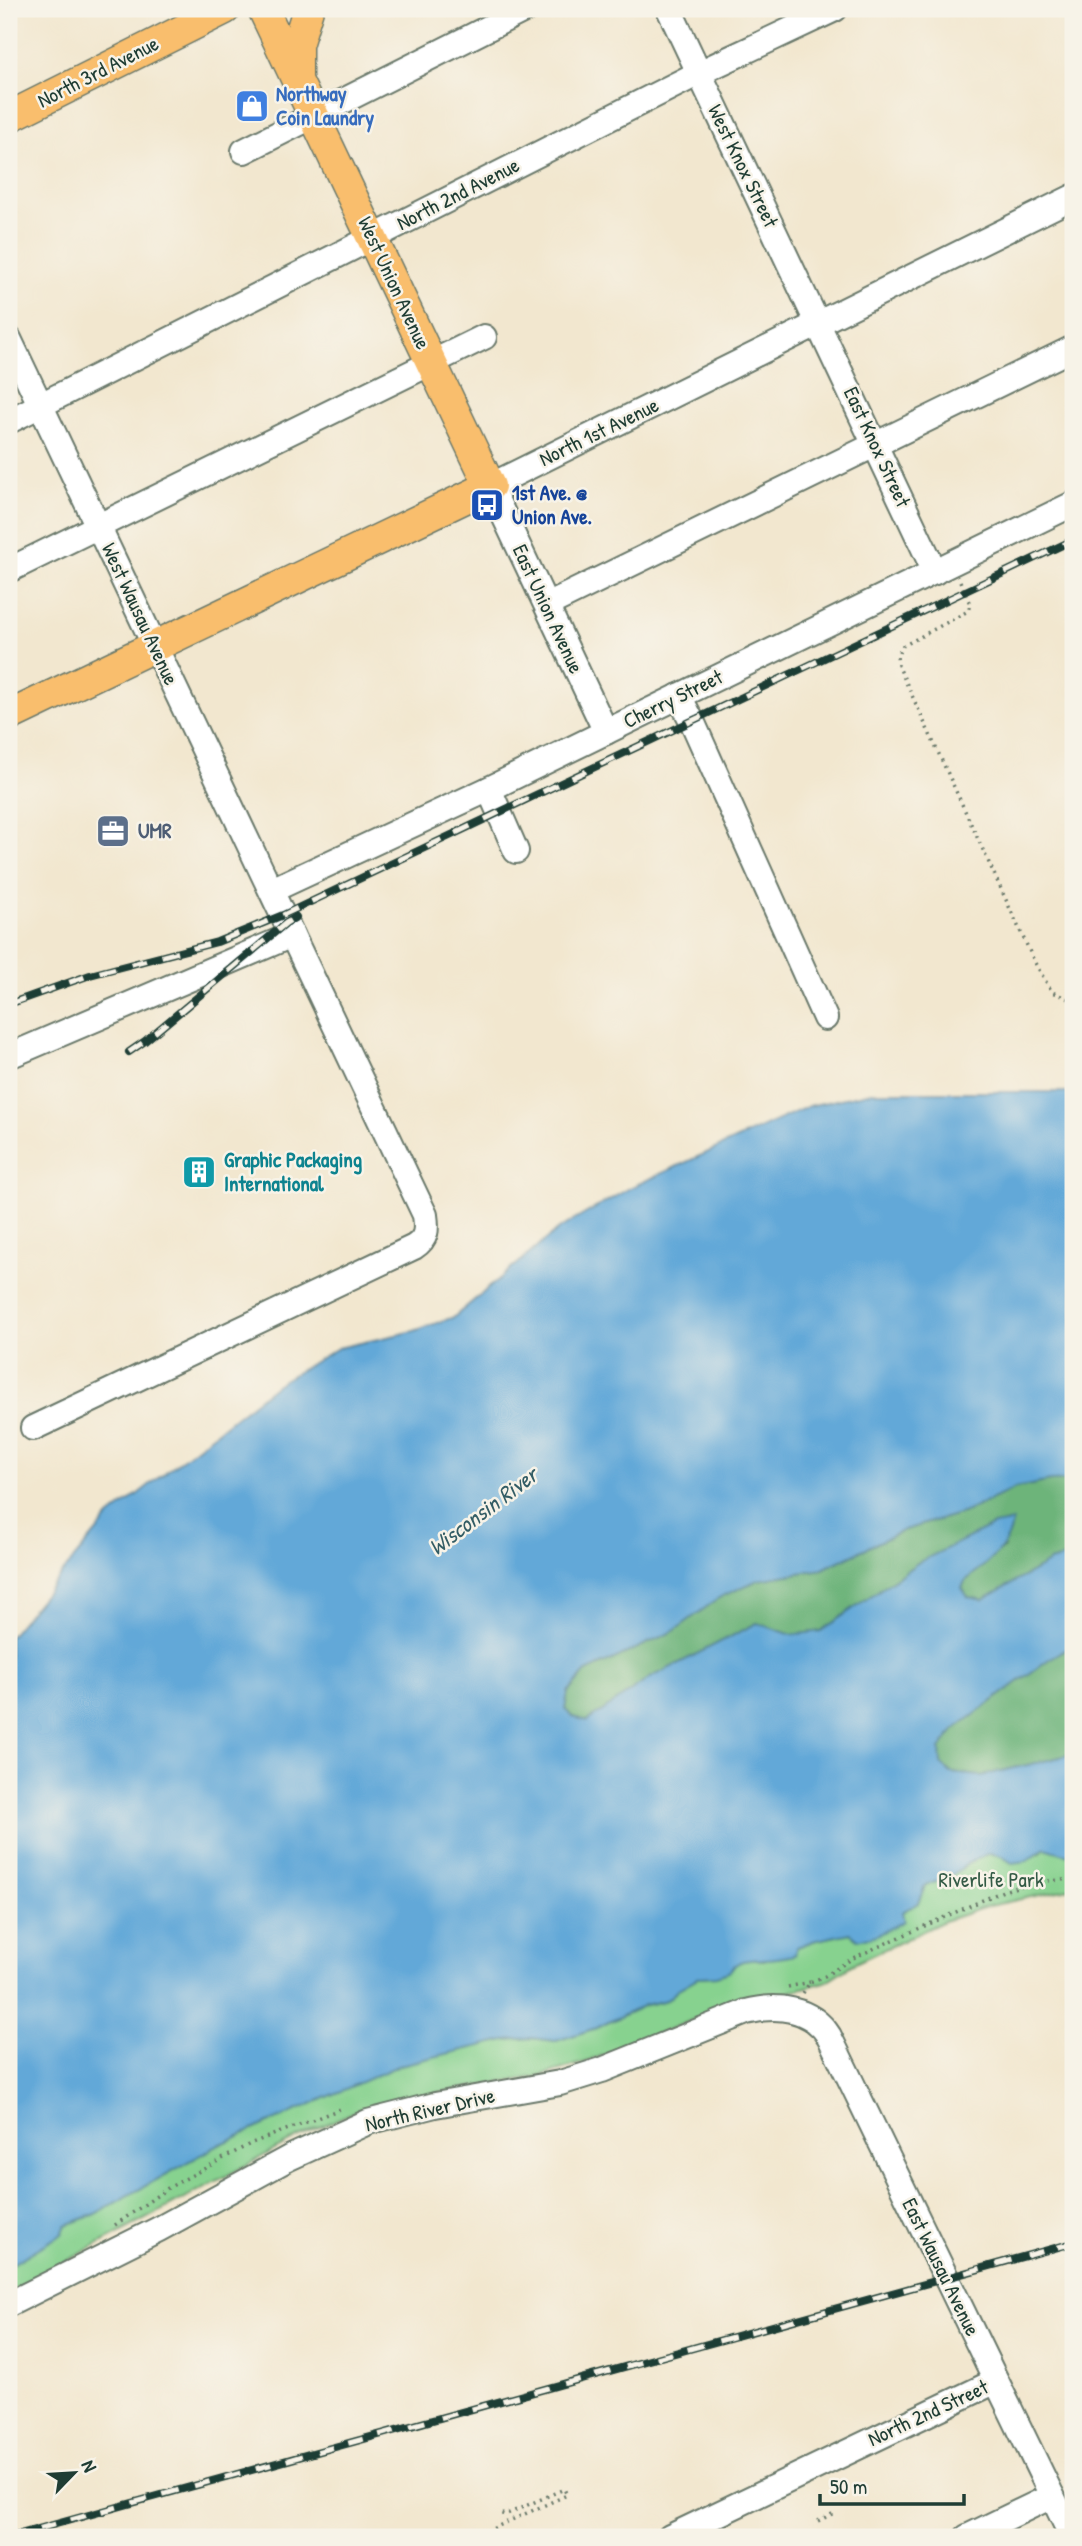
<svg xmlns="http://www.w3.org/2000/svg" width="1082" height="2546" viewBox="0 0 1082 2546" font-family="'Patrick Hand',sans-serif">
	<rect width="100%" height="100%" fill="#f7f3e8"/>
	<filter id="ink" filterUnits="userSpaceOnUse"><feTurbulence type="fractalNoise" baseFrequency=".0143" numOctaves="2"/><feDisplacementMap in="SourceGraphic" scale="14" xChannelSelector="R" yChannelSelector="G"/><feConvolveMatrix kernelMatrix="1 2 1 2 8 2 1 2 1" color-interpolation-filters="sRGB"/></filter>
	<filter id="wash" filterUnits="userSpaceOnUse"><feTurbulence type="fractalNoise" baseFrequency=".00686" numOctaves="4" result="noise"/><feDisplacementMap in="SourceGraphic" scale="28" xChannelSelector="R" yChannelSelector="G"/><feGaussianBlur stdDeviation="1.57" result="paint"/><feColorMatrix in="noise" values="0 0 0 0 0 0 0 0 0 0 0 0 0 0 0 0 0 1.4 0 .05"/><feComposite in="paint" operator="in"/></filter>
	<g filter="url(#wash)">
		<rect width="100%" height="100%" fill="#f2e7cf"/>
		<path fill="#87d28f" stroke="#538862" stroke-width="2" d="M1045,1848L1073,1856V1888L989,1906L944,1921L853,1964L825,1982L708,2014L586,2062L536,2077L410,2097L355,2111L297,2138L9,2292V2266L31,2252L66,2225L93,2215L221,2144L367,2077L400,2065L464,2048L505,2040L531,2038L556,2041L596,2028L645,2005L667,2000L680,1988L699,1977L716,1976L745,1959L764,1960L813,1941L850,1933L902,1912L918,1903L925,1886L953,1875L968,1863L990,1853L1001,1856L1039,1854Z"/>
		<g fill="#6db47a" stroke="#467857" stroke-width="2">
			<path d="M1073,1480V1555L1050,1562L983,1600L968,1597L962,1588L965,1581L1003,1548L919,1562L821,1631L792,1635L757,1623L650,1678L588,1721L572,1717L565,1709L568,1692L586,1672L674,1631L720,1597L758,1580L822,1569L904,1530L965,1512L1015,1488L1051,1481Z"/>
			<path d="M1073,1645V1754L981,1776L951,1773L941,1764L939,1749L955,1729L1049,1659Z"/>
		</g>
		<path fill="#62a8d8" stroke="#407286" stroke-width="2" d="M872,1092H1073V1480L1051,1481L1015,1488L965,1512L904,1530L822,1569L758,1580L720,1597L674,1631L586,1672L568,1692L565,1709L572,1717L588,1721L650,1678L757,1623L792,1635L821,1631L919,1562L994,1525L1012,1522C1010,1549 984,1565 965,1581L962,1588L968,1597L983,1600L1050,1562L1073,1555V1645L1049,1659L955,1729L940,1749L941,1764L951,1773L981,1776L1073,1754V1856L1045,1848L1027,1861L1012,1863L1001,1856L990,1853L968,1863L953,1875L925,1886L918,1903L902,1912L904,1921L877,1935L858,1940L850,1933L813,1941L797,1947L795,1955C785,1957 775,1959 765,1959C749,1961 739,1957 729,1972L716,1976L699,1977L680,1988L667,2000L645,2005L596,2028L556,2041L531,2038L505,2040L400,2065L221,2144L93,2215L66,2225L62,2234L9,2266V1637L109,1517L277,1384L338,1348L414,1331L454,1317L559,1229L632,1187L809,1106Z"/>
	</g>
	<g filter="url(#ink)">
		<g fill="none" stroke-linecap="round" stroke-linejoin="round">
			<g stroke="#69786a" stroke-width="28">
				<g id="minor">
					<path d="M669,9L935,572"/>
					<path d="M244,151L526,9"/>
					<path d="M9,339L425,1215C427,1229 427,1239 414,1247L33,1428"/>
					<path d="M9,421L699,73L835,9"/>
					<path d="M9,570L484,337"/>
					<path d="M547,605L1073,348"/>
					<path d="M679,696L692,721L825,1018"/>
					<path d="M606,732L490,486L1073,197"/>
					<path d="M489,789L516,851"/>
					<path d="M272,890L489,789L1073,504"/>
					<path d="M9,1056L292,935"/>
					<path d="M9,2304L159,2229L289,2158L368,2122L435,2105L560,2083L602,2070L746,2012C776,2004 811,2007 829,2036L1072,2537"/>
					<path d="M670,2537L996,2381"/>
					<path d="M967,2537L1052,2496"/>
				</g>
			</g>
			<g stroke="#69786a" stroke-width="33">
				<g id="major">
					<path d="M297,76V45L308,9"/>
					<path d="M9,117L225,9"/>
					<path d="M9,716L490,486L263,9"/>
				</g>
			</g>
			<g stroke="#69786a" stroke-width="3.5" stroke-dasharray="2 5" stroke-linecap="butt">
				<path d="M960,581L970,604L968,611L903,646L897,656L898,665L1035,963L1052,992L1073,1001"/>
				<path d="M788,1987L810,1982"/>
				<path d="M803,1993L810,1982L825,1976L853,1958L1003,1891L1035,1882L1073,1879"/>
				<path d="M115,2225L168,2188L252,2143L343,2108"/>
				<path d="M818,2521L836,2512"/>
				<path d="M474,2537L567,2495L564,2489L505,2515L499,2513"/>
			</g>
			<use href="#minor" stroke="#fff" stroke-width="24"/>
			<use href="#major" stroke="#f9be6d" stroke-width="30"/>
			<g stroke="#1f3d34" stroke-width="8">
				<g id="rail">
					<path d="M9,1004L90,975L217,942L283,915L1073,540"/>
					<path d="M129,1052L145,1041L286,923L296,917"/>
					<path d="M9,2537L1073,2243"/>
				</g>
			</g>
			<use href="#rail" stroke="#f7f3e8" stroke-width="5" stroke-dasharray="16" stroke-linecap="butt"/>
		</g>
	</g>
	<defs>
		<g id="shop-square" transform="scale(1.75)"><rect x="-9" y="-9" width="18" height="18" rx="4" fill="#3f7fe0" stroke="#f7f3e8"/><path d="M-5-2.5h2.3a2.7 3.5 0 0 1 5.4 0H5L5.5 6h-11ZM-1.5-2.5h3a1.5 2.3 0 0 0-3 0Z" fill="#fff"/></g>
		<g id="bus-square" transform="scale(1.75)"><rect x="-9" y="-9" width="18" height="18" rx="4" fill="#1a4fb4" stroke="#f7f3e8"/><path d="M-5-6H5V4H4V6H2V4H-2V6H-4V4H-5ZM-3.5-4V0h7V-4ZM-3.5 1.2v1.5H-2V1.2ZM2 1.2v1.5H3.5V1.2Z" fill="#fff"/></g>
		<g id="office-square" transform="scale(1.75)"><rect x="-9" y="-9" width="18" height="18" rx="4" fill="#5c6f8a" stroke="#f7f3e8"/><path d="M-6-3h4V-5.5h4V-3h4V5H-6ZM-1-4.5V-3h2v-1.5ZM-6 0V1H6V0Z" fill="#fff"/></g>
		<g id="building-square" transform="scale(1.75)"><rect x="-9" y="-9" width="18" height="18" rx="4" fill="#0f9aa8" stroke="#f7f3e8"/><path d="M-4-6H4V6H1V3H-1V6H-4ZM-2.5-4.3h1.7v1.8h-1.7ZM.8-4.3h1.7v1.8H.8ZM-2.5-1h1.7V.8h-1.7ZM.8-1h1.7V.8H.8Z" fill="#fff"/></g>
	</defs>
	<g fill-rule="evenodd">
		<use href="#shop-square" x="252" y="106"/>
		<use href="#bus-square" x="487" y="505"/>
		<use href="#office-square" x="113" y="831"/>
		<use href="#building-square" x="199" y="1172"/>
	</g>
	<g text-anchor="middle" stroke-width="5" stroke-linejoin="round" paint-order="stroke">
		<g font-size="21" fill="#1f3d34" stroke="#f7f3e8">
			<text transform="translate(98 72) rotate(-27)" y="7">North 3rd Avenue</text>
			<text transform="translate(743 166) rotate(64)" y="7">West Knox Street</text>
			<text transform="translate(458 194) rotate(-27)" y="7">North 2nd Avenue</text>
			<text transform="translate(394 283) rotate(65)" y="7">West Union Avenue</text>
			<text transform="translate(599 432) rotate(-26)" y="7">North 1st Avenue</text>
			<text transform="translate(877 447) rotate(65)" y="7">East Knox Street</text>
			<text transform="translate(548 609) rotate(65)" y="7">East Union Avenue</text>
			<text transform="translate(140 614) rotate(65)" y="7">West Wausau Avenue</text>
			<text transform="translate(673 699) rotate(-26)" y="7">Cherry Street</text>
			<text transform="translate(430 2110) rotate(-13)" y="7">North River Drive</text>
			<text transform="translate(941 2267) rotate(64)" y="7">East Wausau Avenue</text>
			<text transform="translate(928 2413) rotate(-25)" y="7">North 2nd Street</text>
		</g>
		<g font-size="21" font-weight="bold" fill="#366cbe" stroke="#f7f3e8" text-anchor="start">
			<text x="276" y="101">Northway<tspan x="276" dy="24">Coin Laundry</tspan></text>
		</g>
		<g font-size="21" font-weight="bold" fill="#164399" stroke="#f7f3e8" text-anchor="start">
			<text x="512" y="500">1st Ave. @<tspan x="512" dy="24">Union Ave.</tspan></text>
		</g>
		<g font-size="21" font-weight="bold" fill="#4e5e75" stroke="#f7f3e8" text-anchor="start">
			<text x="138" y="838">UMR</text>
		</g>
		<g font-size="21" font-weight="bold" fill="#0d838f" stroke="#f7f3e8" text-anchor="start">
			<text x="224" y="1167">Graphic Packaging<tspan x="224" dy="24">International</tspan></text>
		</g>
		<g font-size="21" fill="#345b46" stroke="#f7f3e8">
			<text x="991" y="1887">Riverlife Park</text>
		</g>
		<g font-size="23" font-style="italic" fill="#335d65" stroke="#f7f3e8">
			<text transform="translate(483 1511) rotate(-37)" y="8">Wisconsin River</text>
		</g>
	</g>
	<rect width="1082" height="2546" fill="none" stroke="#f7f3e8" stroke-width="35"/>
	<g transform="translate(74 2473) rotate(65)" stroke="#f7f3e8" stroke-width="5" paint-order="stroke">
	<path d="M0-5L12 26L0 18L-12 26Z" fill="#1f3d34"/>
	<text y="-10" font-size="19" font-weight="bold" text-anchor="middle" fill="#1f3d34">N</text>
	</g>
	<path d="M820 2494v10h144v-10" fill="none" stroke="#1f3d34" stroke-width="3.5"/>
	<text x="830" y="2494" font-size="21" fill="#1f3d34" stroke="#f7f3e8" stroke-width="5" paint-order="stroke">50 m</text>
</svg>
